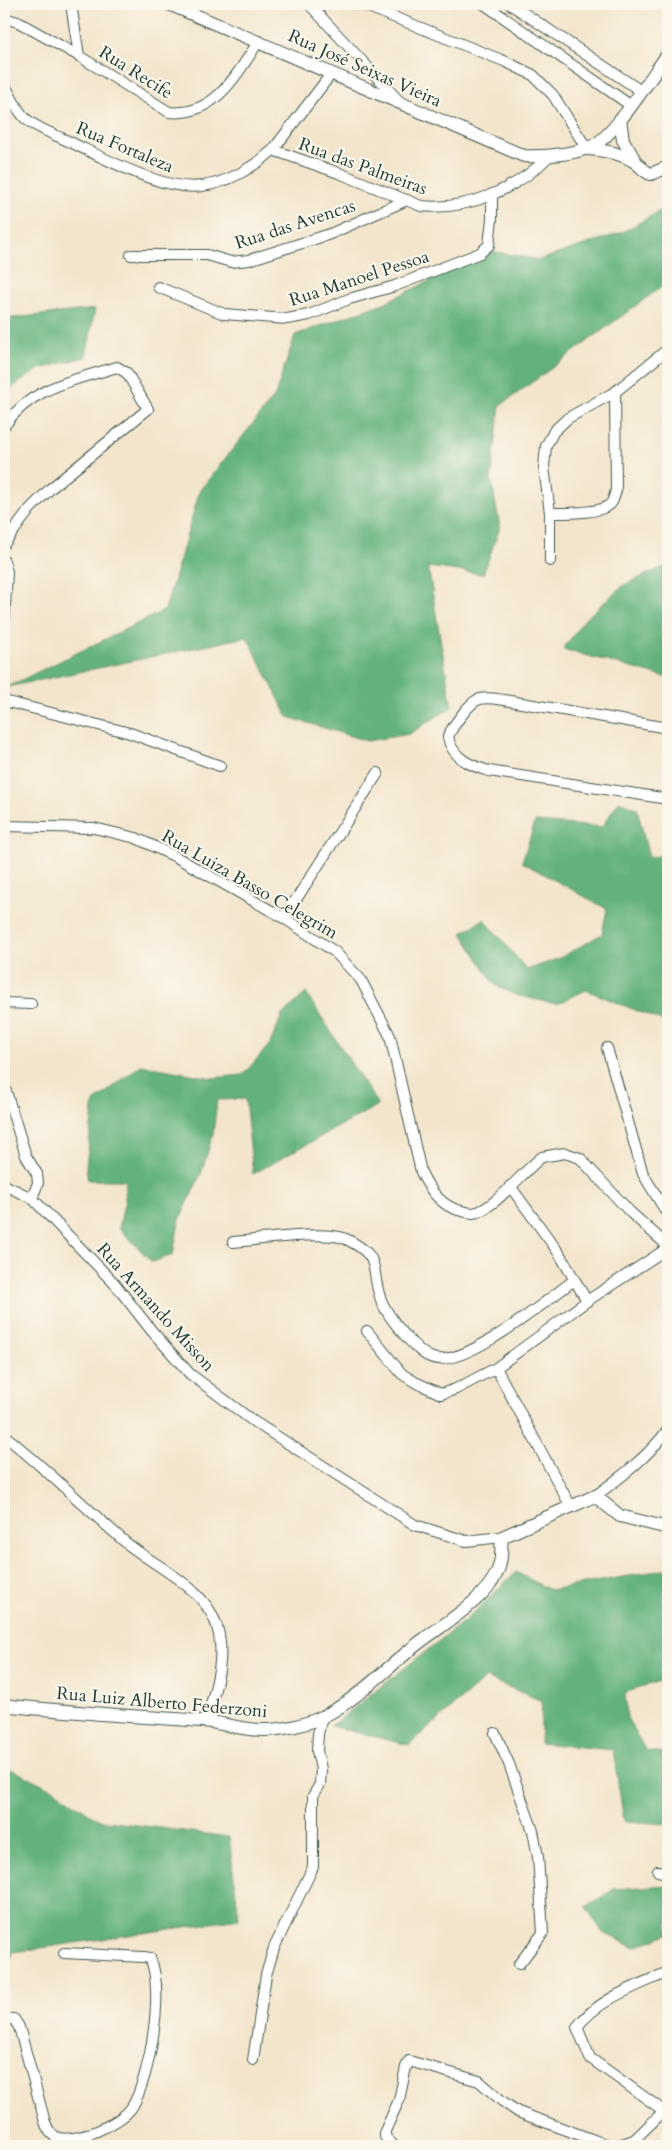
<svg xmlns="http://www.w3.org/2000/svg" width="672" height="2150" viewBox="0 0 672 2150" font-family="Cardo,serif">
	<rect width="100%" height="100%" fill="#fbf7ec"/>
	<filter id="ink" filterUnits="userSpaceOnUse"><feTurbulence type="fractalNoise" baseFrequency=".02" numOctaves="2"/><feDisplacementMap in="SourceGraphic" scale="10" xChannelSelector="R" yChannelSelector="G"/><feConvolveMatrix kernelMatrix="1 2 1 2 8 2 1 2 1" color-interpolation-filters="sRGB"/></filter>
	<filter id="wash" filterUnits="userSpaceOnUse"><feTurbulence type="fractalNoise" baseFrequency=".0096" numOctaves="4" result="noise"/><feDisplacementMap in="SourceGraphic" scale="20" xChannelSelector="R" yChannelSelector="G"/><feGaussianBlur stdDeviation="1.12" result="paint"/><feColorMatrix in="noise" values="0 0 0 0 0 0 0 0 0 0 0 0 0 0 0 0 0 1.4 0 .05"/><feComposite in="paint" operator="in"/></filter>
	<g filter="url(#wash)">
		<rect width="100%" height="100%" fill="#f3e5cc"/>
		<g fill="#64b27d" stroke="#427858">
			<path d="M668,206V282L500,406L491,478L500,527L483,574L428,567L452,707L409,734L367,741L288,717L247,637L7,687L165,610L200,490L275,396L295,335L384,303L491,251L539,260L623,232Z"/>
			<path d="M95,309L86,357L39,369L4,393V319Z"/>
			<path d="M668,565V678L563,649L585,619L624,585Z"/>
			<path d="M619,801L637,808L649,858L668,853V1032L662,1021L586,990L557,1004L515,995L495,985L462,933L484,919L527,970L560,958L602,934L607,909L522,862L535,822L602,827Z"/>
			<path d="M306,993L378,1105L253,1174L245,1099L217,1100L213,1134L202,1171L179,1222L173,1255L152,1262L119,1228L125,1200L126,1180H88L86,1166L94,1102L141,1065L212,1078L243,1075L270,1044L282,1015Z"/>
			<path d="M668,1569V1678L625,1693L627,1718L646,1751L668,1753V1824L624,1821L613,1750L540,1743L542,1701L486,1678L409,1745L331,1726L468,1618L516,1572L550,1590Z"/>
			<path d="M4,1766L55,1790L99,1820L229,1837L239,1919L13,1952L4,1983Z"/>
			<path d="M668,1885V1934L634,1947L603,1933L586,1907L614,1889Z"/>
		</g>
	</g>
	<g filter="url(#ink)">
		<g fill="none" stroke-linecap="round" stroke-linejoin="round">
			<g stroke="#3f564b" stroke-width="12">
				<g id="minor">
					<path d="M71,4L79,56"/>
					<path d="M309,4L399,101"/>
					<path d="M361,4L504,61L533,75L553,95L587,149"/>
					<path d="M484,4L630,105"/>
					<path d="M510,4L641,91"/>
					<path d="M664,4L668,7"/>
					<path d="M4,18L18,22L79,56L169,112C215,117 236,75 259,41"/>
					<path d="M4,84C11,95 16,110 26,119C38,129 56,135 70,142C104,158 165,192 202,186C228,183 254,167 273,150L331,74"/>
					<path d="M273,150L339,173L421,206C466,211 518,189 549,156"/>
					<path d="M131,255H207L231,262L249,260L330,234L407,200"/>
					<path d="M158,287L224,314L287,319L309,315L349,299L395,286L480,253L489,245L492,219V194"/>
					<path d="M4,426C33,386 72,381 117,367L127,373L148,409L50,489L30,509L4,544"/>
					<path d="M550,513C564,513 605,514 612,502C614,498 615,494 616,490L615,392"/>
					<path d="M4,561L7,572L4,623"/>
					<path d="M550,561V513L544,467L546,446L554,431L568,418L615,392L668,349"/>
					<path d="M4,701L130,733L220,766"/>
					<path d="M668,728L504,700C497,699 487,697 480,699C470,701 452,727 448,737C452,758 471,766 489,771L668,799"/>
					<path d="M4,826L94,828L136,838L176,857L284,918L335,952L361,980L390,1036L421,1172C428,1187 440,1205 458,1210C462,1211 469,1213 473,1213C493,1211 523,1171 542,1157L565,1153L580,1158L630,1212L668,1246"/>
					<path d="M284,918L378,773"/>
					<path d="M4,1003L31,1004"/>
					<path d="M607,1048L643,1174L668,1215"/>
					<path d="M4,1085L26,1156L37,1174L38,1183L32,1198"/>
					<path d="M4,1185L32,1198L115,1284L151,1330L190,1374L253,1421L415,1525L466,1541L502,1537"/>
					<path d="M510,1186L559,1253L587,1301"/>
					<path d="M233,1242C259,1240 325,1230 346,1239C383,1257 370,1267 380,1297C384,1310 394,1322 402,1332C410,1341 419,1352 430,1357C461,1372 547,1300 573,1281"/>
					<path d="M367,1331L402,1374L415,1382L441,1394L456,1389L496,1368L587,1301L668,1248"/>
					<path d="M496,1368L570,1505"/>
					<path d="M4,1435C46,1469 84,1506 124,1541C152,1565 201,1585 215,1621C228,1653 215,1690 206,1722"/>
					<path d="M595,1496C623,1476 647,1457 668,1430"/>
					<path d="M495,1733L509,1764L533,1831L538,1857L543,1933L519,1964"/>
					<path d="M658,1871L668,1873"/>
					<path d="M668,1972C637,1986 598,1999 577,2027L590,2058L668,2114"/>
					<path d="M4,2019H14L19,2027L45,2122C47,2128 50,2134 56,2137C74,2145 122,2123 132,2107C150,2077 165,1990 150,1958L144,1957L64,1953"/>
					<path d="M253,2060L266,1975L274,1948L313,1867V1796L320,1784L321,1769L317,1751L318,1734L322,1717"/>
					<path d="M394,2146L385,2137V2131L399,2100L406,2067L409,2061L479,2081L502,2101L518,2112L610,2146"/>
					<path d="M616,2146L634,2140L664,2111"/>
				</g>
			</g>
			<g stroke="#3f564b" stroke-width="14">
				<g id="tertiary">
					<path d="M169,4L524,156C545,157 583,154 599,142C621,125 651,77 668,54"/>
					<path d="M620,119L623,140L636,162"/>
					<path d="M587,149C603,150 621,153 635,162C641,166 644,172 651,174L668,167"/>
					<path d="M4,1705C70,1713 137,1716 203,1721C224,1723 242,1730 263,1730C282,1730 305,1725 322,1717C359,1699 391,1663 424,1639C448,1621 494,1594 500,1563C502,1555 501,1545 502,1537L595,1496L620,1516L668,1528"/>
				</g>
			</g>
			<use href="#minor" stroke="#fff" stroke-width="10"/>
			<use href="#tertiary" stroke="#fff" stroke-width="12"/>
		</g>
	</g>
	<g text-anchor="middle" stroke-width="4.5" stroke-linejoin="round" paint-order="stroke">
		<g font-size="18" fill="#1f3d34" stroke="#fbf7ec">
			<text transform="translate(365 68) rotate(24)" y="6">Rua José Seixas Vieira</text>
			<text transform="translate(136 72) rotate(32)" y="6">Rua Recife</text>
			<text transform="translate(125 147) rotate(23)" y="6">Rua Fortaleza</text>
			<text transform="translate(363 166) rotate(20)" y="6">Rua das Palmeiras</text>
			<text transform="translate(295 224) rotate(-18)" y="6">Rua das Avencas</text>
			<text transform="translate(359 278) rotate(-18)" y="6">Rua Manoel Pessoa</text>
			<text transform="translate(250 884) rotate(30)" y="6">Rua Luiza Basso Celegrim</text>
			<text transform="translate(156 1307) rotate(48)" y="6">Rua Armando Misson</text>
			<text transform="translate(162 1702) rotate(5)" y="6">Rua Luiz Alberto Federzoni</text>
		</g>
	</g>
	<rect width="672" height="2150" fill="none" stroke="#fbf7ec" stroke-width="20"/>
</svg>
